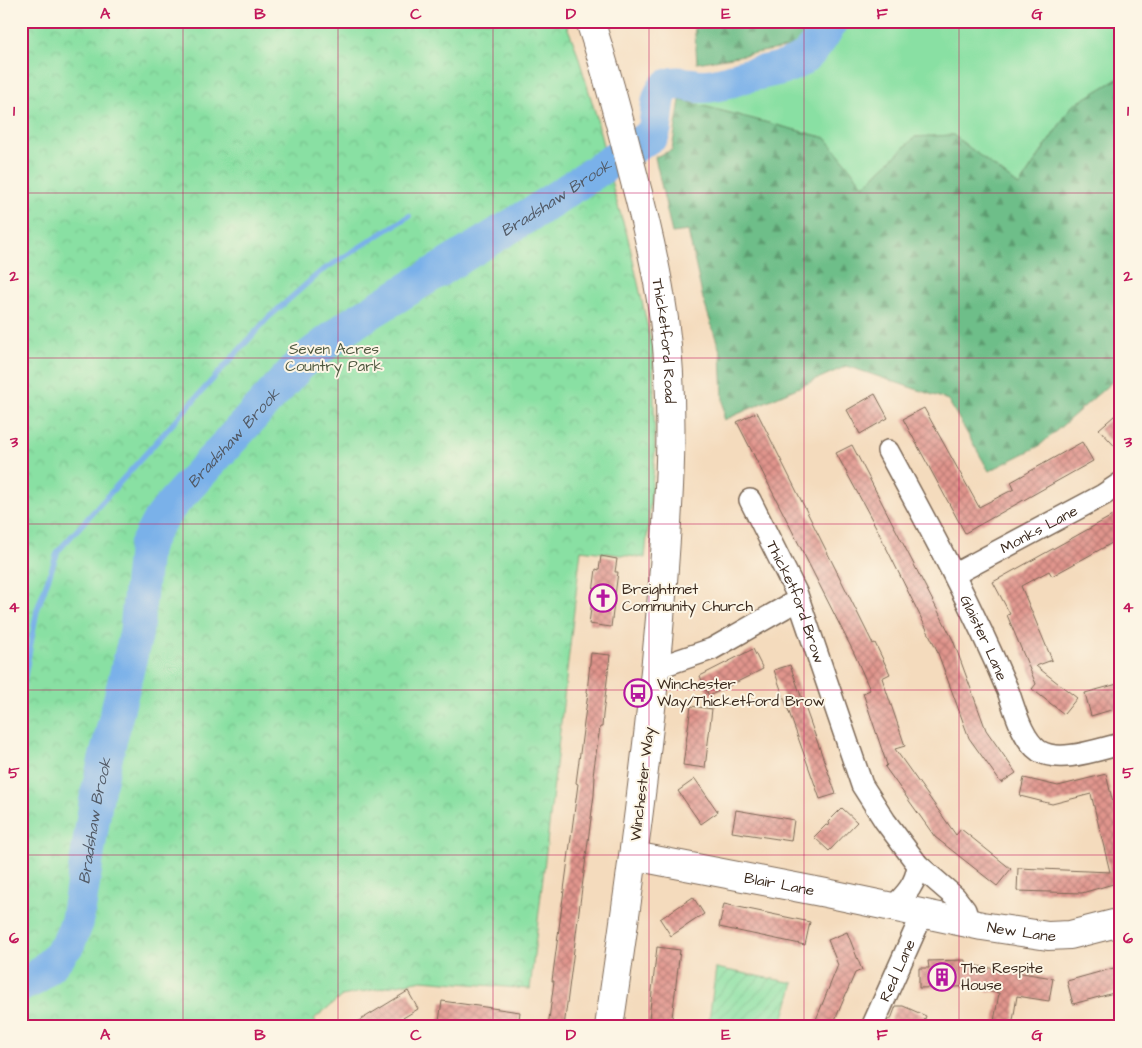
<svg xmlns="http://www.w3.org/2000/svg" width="1142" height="1048" viewBox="0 0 1142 1048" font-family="'Architects Daughter',sans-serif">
	<defs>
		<pattern id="forest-firs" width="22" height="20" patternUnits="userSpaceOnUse" patternTransform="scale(1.25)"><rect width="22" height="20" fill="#6ebe89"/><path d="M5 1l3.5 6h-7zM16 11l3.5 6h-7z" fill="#5c9b6f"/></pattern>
		<pattern id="park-crowns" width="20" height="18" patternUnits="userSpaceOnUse" patternTransform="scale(1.25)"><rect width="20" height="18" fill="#89e0a3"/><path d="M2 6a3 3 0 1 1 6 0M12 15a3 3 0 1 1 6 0" fill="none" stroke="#77c08c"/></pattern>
		<pattern id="garden-furrows" width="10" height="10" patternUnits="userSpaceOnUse" patternTransform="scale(1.25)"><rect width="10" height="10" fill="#89e0a3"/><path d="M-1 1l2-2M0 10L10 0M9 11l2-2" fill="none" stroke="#77c08c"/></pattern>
		<pattern id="building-cross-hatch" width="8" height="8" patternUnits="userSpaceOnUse" patternTransform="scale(1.25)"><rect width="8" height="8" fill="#e1958d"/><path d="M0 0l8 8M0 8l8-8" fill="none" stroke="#b87a73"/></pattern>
	</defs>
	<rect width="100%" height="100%" fill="#fcf5e5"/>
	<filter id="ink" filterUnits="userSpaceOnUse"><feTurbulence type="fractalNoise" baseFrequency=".02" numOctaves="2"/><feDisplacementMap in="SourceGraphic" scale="10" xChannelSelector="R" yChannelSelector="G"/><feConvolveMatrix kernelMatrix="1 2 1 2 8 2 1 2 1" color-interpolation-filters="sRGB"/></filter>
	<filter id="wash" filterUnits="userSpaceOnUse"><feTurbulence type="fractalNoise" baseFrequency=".0096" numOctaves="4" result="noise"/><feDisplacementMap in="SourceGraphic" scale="20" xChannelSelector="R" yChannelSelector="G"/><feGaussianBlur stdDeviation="1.12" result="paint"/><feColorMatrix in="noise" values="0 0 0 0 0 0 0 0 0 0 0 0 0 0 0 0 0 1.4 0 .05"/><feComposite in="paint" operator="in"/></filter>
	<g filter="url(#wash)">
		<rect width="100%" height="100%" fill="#f4dbbd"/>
		<path fill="#89e0a3" stroke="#628560" d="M844,21H1121V77L1072,106L1019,186L953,135L915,137L864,186L826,138L680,100L792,80L828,48Z"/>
		<g fill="url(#forest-firs)" stroke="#547454">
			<path d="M694,21H817L808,44L697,63Z"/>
			<path d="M1121,77V374L1039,446L989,471L948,400L847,366L724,420L721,354L703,299L688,231L672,233L655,157L672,150L680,100L826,138L864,186L915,137L953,135L1019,186L1072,106Z"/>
		</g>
		<path fill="url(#park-crowns)" stroke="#628560" d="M21,21H565L576,49L596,115L614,193L628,238L653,351L655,454L645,558L581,550L530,989L422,980L342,996L314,1019L318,1027H21Z"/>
		<path fill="url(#garden-furrows)" stroke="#628560" d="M716,968L794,983L781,1027H708Z"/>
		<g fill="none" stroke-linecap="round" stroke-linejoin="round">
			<path stroke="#7ab1e9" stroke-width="5.5" d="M21,697L37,610L58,551L268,318L320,272L409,216"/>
			<path stroke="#7ab1e9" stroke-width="34" id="s1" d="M21,985L34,979L54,961L68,944L77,922L97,794L136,634L145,547L157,524L172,504L302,362L350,325L534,212L653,134C659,121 654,96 666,87C677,79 692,87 704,86C718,86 732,80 745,76C794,65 806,68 831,21"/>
		</g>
		<g id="blocks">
			<g fill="url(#building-cross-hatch)">
				<path d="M875,394L888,418L860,434L847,410Z"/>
				<path d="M924,408L979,507L1014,489L1011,482L1082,442L1093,461L965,533L903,419Z"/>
				<path d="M1121,410V453L1099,429Z"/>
				<path d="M757,412L873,644L875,643L890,674L882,678L905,746L895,749L956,835L961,829L1011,869L997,886L935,837L885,767L887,765L863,693L870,690L854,653L737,422Z"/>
				<path d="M852,445L953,640L986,730L1016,773L1001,783L969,738L936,648L876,527L836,453Z"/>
				<path d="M1121,511V538L1052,576L1049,571L1021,586L1052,660L1036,666L1077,698L1064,714L1032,689L1036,684L1007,615L1010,614L993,582Z"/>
				<path d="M601,556L617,559L615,572H618L611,627L589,624L596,569L599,570Z"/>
				<path d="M753,649L763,669L709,696L700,676Z"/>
				<path d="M591,653L610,655L603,715L602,727H600L593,775L595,776L594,795L564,1027H548L554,981H552L578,784L576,783L588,693L587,692Z"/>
				<path d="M790,665L836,794L820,799L774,670Z"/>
				<path d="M1121,683V707L1091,716L1085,693Z"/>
				<path d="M691,706L712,709L705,768L683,765Z"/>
				<path d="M1106,774L1121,836V889L1115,890L1113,884L1082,893L1017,891L1018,868L1110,872L1091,794L1052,804L1020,796L1024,778L1058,786Z"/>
				<path d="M695,779L718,812L701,824L678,791Z"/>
				<path d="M842,808L857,822L829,851L814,837L826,825L829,826L828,822Z"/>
				<path d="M736,810L794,820L791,841L732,832Z"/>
				<path d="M693,897L704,914L671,936L660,919Z"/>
				<path d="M724,904L810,922L805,945L719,927Z"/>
				<path d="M847,932L862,970L855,973L832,1027H813L838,965L828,940Z"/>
				<path d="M657,947L680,950L671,1027H648Z"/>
				<path d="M965,960V964L1053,978L1049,1001L1017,996L1012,1027H993L999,993L986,991L987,986L919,988V968H929L928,961Z"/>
				<path d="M1121,966V991L1073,1004L1067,981Z"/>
				<path d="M408,991L418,1009L388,1027H349Z"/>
				<path d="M442,1001L520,1012L518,1027H483L439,1021Z"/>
				<path d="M896,1006H903L926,1016L922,1027H888Z"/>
			</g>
		</g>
	</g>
	<g filter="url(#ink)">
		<use href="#blocks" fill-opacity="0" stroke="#7c6856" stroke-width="1"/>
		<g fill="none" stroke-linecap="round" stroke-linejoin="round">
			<g stroke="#7c6856" stroke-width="24">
				<g id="street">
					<path id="s2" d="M888,451C931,530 973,608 1008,691C1015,710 1022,739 1039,751C1060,764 1099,749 1121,744"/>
					<path id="s3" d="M750,500L796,592L862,785L885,821L918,865L955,897L965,910L969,922"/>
					<path id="s4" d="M955,574L1103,495L1121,483"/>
					<path d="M656,668L712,649L798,600"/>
					<path d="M894,906C906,894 916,884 918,865"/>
					<path id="s5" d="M872,1027L923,913"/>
				</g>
			</g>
			<g stroke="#7c6856" stroke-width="30">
				<g id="secondary">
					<path id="s6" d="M590,21C607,72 620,122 633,174C646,222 657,270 664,319C676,410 669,503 662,595C650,740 630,883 609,1027"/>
					<path id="s7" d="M634,856L826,893L982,926L1048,936L1070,935L1121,922"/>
				</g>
			</g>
			<use href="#street" stroke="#fff" stroke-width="21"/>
			<use href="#secondary" stroke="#fff" stroke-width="28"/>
		</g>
	</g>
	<path fill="none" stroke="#c2185b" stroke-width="1" stroke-opacity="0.55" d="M183,21V1027M338,21V1027M493,21V1027M649,21V1027M804,21V1027M959,21V1027M21,193H1121M21,358H1121M21,524H1121M21,690H1121M21,855H1121"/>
	<defs>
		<g id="church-ring" transform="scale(1.4375)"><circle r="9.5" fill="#fcf5e5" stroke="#b5179e" stroke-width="1.5"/><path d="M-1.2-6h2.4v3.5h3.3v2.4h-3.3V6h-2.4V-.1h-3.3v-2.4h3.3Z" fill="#b5179e"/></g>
		<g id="bus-ring" transform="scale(1.4375)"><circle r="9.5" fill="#fcf5e5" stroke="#b5179e" stroke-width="1.5"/><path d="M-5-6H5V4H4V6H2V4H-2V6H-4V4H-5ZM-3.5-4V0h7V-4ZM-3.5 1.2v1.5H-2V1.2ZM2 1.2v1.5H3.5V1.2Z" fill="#b5179e"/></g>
		<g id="building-ring" transform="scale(1.4375)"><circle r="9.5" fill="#fcf5e5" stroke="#b5179e" stroke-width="1.5"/><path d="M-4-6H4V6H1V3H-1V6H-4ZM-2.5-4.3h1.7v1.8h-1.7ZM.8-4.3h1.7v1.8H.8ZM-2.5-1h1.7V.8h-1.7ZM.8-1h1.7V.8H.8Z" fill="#b5179e"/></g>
	</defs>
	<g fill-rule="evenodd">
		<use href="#church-ring" x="603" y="598"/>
		<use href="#bus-ring" x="638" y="693"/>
		<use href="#building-ring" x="942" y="977"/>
	</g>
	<g text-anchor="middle" stroke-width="4" stroke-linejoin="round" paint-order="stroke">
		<g font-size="15" fill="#3b2a1e" stroke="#fcf5e5">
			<text dy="5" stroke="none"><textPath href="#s6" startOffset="329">Thicketford Road</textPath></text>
			<text dy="5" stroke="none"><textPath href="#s4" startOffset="95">Monks Lane</textPath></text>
			<text dy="5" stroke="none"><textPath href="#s3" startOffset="112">Thicketford Brow</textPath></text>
			<text dy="5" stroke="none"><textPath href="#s2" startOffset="210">Glaister Lane</textPath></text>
			<text transform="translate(642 784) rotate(-83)" y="5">Winchester Way</text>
			<text dy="5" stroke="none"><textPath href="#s7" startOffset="148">Blair Lane</textPath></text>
			<text dy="5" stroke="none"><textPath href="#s7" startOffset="395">New Lane</textPath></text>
			<text dy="5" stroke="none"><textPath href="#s5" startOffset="62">Red Lane</textPath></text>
		</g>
		<g font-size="15" fill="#4e583f" stroke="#fcf5e5">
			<text x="334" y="354">Seven Acres<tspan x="334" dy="17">Country Park</tspan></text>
		</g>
		<g font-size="15" fill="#3b2a1e" stroke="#fcf5e5" text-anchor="start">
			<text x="622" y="594">Breightmet<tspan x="622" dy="17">Community Church</tspan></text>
			<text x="657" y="689">Winchester<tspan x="657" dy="17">Way/Thicketford Brow</tspan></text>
			<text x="961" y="973">The Respite<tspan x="961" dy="17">House</tspan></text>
		</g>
		<g font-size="16" font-style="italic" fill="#515965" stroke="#fcf5e5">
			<text dy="6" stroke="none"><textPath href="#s1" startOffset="1015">Bradshaw Brook</textPath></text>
			<text dy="6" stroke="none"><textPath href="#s1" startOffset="610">Bradshaw Brook</textPath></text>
			<text dy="6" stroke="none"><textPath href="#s1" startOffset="190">Bradshaw Brook</textPath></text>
		</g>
	</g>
	<rect width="1142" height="1048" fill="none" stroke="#fcf5e5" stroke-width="55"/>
	<rect x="28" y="28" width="1086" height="992" fill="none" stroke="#c2185b" stroke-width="2"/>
	<g font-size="16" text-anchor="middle" font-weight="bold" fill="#c2185b">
		<text x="105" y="19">A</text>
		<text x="260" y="19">B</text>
		<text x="416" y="19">C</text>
		<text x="571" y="19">D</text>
		<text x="726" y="19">E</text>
		<text x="882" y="19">F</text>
		<text x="1037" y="19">G</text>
		<text x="14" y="116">1</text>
		<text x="1128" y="116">1</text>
		<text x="14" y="281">2</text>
		<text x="1128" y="281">2</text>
		<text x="14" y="447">3</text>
		<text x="1128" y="447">3</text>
		<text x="14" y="612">4</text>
		<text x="1128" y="612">4</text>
		<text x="14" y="778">5</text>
		<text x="1128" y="778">5</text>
		<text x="14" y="943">6</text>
		<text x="1128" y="943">6</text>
		<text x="105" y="1040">A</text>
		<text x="260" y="1040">B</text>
		<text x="416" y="1040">C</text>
		<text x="571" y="1040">D</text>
		<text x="726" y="1040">E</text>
		<text x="882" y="1040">F</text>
		<text x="1037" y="1040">G</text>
	</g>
</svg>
